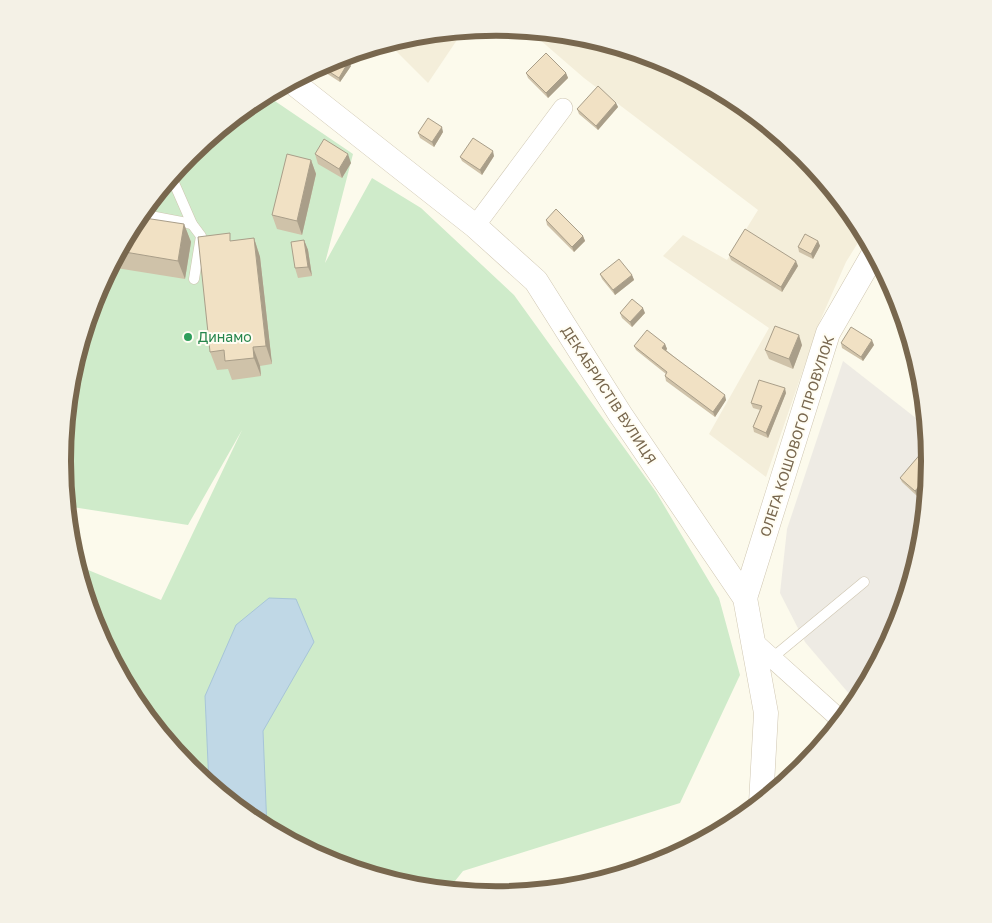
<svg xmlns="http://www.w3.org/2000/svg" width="992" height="923" viewBox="0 0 992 923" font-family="'Golos Text',sans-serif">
	<rect width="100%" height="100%" fill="#fcfaec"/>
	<g fill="#f4eeda">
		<path d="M463,31L428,83L388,43L412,36Z"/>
		<path d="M543,32L581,36L662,61L737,101L803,155L857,221L864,233L846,262L820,321L766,477L709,434L769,328L663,256L683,235L727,260L758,210L584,78L539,39Z"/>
	</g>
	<path fill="#eeebe4" d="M843,361L926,426L930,462L922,546L897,628L857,703L805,642L780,593L787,529Z"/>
	<path fill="#cfebca" d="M266,95L353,154L325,263L372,178L421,208L514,295L656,492L719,598L740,675L680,803L463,871L447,891L411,887L330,862L255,822L189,768L135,702L95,627L76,565L161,600L242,430L188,525L66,506L62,461L70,377L95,295L135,220L189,154L255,100Z"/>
	<path fill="#c0d8e6" stroke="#a7c5d8" d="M269,598L296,599L314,642L263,731L267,829L255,822L209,785L205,696L236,625Z"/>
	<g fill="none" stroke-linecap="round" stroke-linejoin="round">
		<g stroke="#cfc6b1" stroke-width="11">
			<g id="service">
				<path d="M171,176L192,224L201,236L194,279"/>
				<path d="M140,214L192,224"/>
				<path d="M772,658L864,582"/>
			</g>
		</g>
		<g stroke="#cfc6b1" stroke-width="20">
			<g id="minor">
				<path d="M475,226L563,108"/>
				<path d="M753,641L842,721"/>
			</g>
		</g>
		<g stroke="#cfc6b1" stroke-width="25">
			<g id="tertiary">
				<path d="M291,81L475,226L536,281L620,414L745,598L766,713L761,803"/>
				<path d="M745,598L828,333L874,253"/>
			</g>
		</g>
		<use href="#service" stroke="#fff" stroke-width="10"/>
		<use href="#minor" stroke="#fff" stroke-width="19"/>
		<use href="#tertiary" stroke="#fff" stroke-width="24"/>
	</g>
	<g fill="#cfc2a9">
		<path d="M351,66L340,82L326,73L325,69Z"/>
		<path d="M526,73H566L568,78L548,98L528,78Z"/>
		<path d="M713,88L737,101L803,155L808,161L798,152L796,155L760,131L739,114Z"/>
		<path d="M616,103L618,107L598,130L579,114L577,109Z"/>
		<path d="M443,132L434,147L420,138L418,133Z"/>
		<path d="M315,154L351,163L342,178L318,164Z"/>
		<path d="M494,156L482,175L462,161L460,157Z"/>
		<path d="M311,160L316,174L302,235L277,229L272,215Z"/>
		<path d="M135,220L184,224L191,242L185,279L110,267Z"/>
		<path d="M546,220L583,236L585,241L574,252L547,225Z"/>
		<path d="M254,238L260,257L272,364L260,366L261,376L232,380L228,369L217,370L210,352L232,241Z"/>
		<path d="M304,240L308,250L312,276L298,278L295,268Z"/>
		<path d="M818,241L820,246L813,259L799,252L798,247Z"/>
		<path d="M729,255L798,266L782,292L731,260Z"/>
		<path d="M600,274L632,275L634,280L615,295L602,279Z"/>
		<path d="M620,313H645L632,327L622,318Z"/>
		<path d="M841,343L874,345L863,361L842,348Z"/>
		<path d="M665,344L667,349L666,350L726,400L715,417L666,381L665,376L666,374L636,350L634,346Z"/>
		<path d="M802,345L793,369L769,359L765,350Z"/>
		<path d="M914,353L919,368L912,362L910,357Z"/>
		<path d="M786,393L768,438L754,432L753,427L760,410L753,408L751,403Z"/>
		<path d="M928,445L917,496L902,482L900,478Z"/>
	</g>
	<g fill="#a99e89">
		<path d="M349,61L351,66L340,82L339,78Z"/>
		<path d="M566,73L568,78L548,98L546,93Z"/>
		<path d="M616,103L618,107L598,130L596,126Z"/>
		<path d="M442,127L443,132L434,147L432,142Z"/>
		<path d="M796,149L798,152L796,155L794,151Z"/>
		<path d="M493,151L494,156L482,175L480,170Z"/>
		<path d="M348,154L351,163L342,178L339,169Z"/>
		<path d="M311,160L316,174L302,235L297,221Z"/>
		<path d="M184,224L191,242L185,279L178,261Z"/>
		<path d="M583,236L585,241L574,252L572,247Z"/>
		<path d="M254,238L260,257L272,364L266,346Z"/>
		<path d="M304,240L308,250L312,276L308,267Z"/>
		<path d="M818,241L820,246L813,259L811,254Z"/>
		<path d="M796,261L798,266L782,292L781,287Z"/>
		<path d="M632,275L634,280L615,295L613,290Z"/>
		<path d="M643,308L645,313L632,327L630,322Z"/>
		<path d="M799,335L802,345L793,369L789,359Z"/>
		<path d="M872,340L874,345L863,361L861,357Z"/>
		<path d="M665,344L667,349L664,353L662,348Z"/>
		<path d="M253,347L260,366L261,376L254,358Z"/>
		<path d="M785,388L786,393L768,438L766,433Z"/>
		<path d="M725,395L726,400L715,417L713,412Z"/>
		<path d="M929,475L928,483L917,496L915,491Z"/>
	</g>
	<g fill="#f1e1c4" stroke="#a99e89">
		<path d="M546,53L566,73L546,93L526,73Z"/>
		<path d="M342,57L349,61L339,78L325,69L330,61Z"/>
		<path d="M598,86L616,103L596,126L577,109Z"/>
		<path d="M719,91L737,101L796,149L794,151L759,127L737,109Z"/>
		<path d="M428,118L442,127L432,142L418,133Z"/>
		<path d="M473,138L493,151L480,170L460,157Z"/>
		<path d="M324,139L348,154L339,169L315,154Z"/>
		<path d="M287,154L311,160L297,221L272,215Z"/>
		<path d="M556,209L583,236L572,247L546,220Z"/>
		<path d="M138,217L184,224L178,261L119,251L135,220Z"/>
		<path d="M745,229L796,261L781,287L729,255Z"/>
		<path d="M230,233V241L254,238L266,346L253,347L254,358L225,361L224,350L210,352L198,237Z"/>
		<path d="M805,234L818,241L811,254L798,247Z"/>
		<path d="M304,240L308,267L295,268L291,242Z"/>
		<path d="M619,259L632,275L613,290L600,274Z"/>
		<path d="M632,299L643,308L630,322L620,313Z"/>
		<path d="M775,326L799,335L789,359L765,350Z"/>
		<path d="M851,327L872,340L861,357L841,343Z"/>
		<path d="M647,330L665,344L662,348L725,395L713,412L665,376L667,372L634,346Z"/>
		<path d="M914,353L918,364L910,357Z"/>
		<path d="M759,380L785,388L766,433L753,427L762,406L751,403Z"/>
		<path d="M928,445L930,462L929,475L915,491L900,478Z"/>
		<path d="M898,624L897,628L895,632L893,630Z"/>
	</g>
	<circle fill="#2e9e5b" stroke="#fffdf3" stroke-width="2" cx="188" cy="337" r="5"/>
	<g text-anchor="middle" stroke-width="4" stroke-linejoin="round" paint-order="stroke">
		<g font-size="14" fill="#27864d" stroke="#fffdf3" text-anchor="start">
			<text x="198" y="342">Динамо</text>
		</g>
		<g font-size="14" fill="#78674e" stroke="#fffdf3">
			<text transform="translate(609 395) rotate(57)" y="5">ДЕКАБРИСТІВ ВУЛИЦЯ</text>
			<text transform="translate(797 436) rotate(-72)" y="5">ОЛЕГА КОШОВОГО ПРОВУЛОК</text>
		</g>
	</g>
	<path d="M0 0H992V923H0ZM71 461a425 425 0 1 1 850 0a425 425 0 1 1-850 0Z" fill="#f4f1e6" fill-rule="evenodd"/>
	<path fill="none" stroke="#78674e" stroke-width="6" d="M71 461a425 425 0 1 1 850 0a425 425 0 1 1-850 0Z"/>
</svg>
